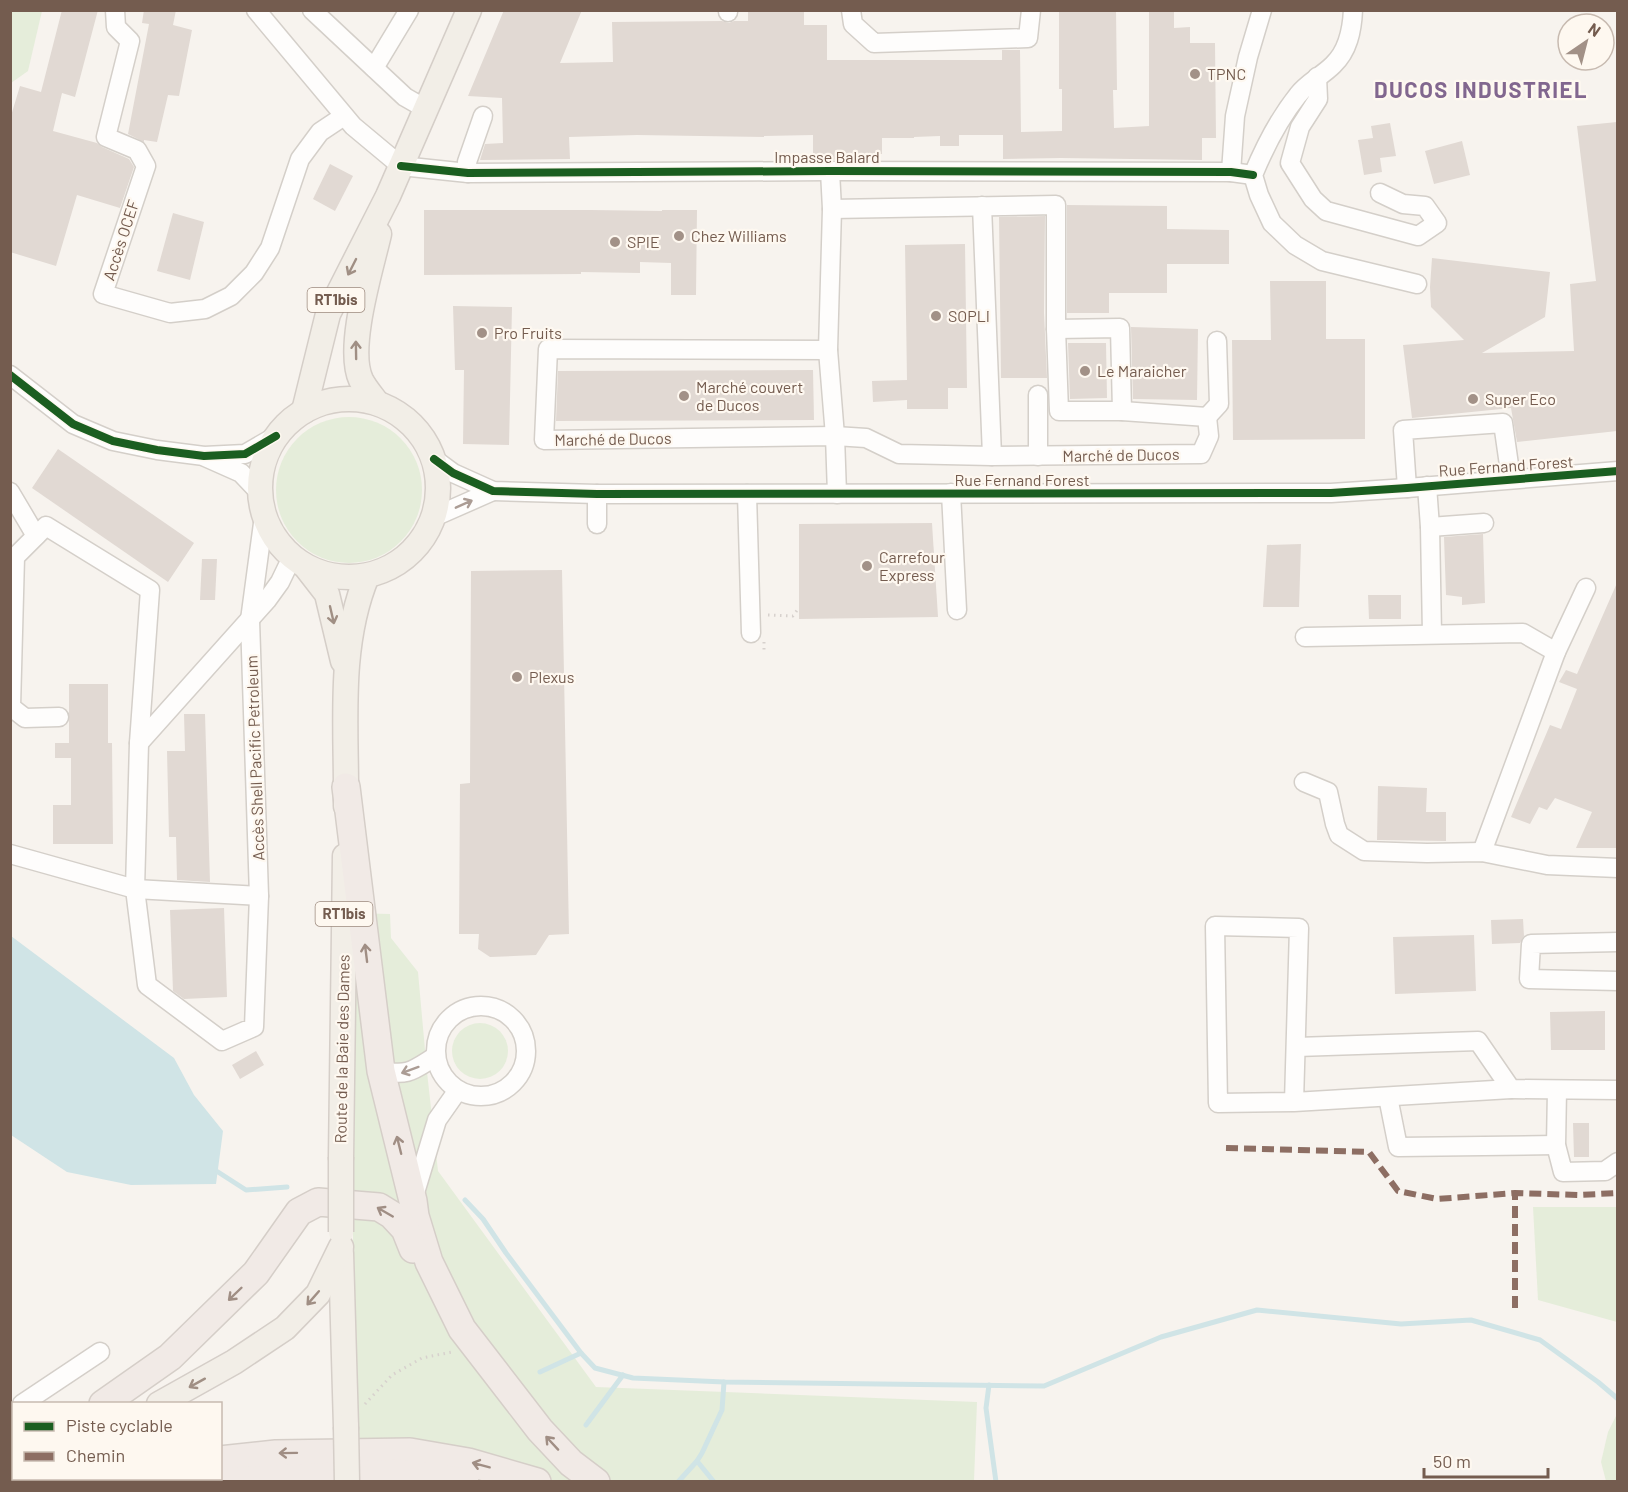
<svg xmlns="http://www.w3.org/2000/svg" width="1628" height="1492" viewBox="0 0 1628 1492" font-family="Barlow,sans-serif">
	<rect width="100%" height="100%" fill="#f7f3ee"/>
	<g fill="#e5edda">
		<path d="M11,10L42,11L28,71L11,83Z"/>
		<circle cx="349" cy="490" r="73"/>
		<path d="M353,913L390,914L391,938L418,972L427,1072L438,1171L596,1387L977,1402L974,1481H357L353,1314Z"/>
		<circle cx="480" cy="1051" r="28"/>
		<path d="M1533,1207H1617V1322L1538,1300Z"/>
		<path d="M1617,1414V1481H1606L1601,1462L1608,1432Z"/>
	</g>
	<path fill="#d0e4e6" d="M11,936L174,1058L194,1095L223,1131L216,1184L131,1185L67,1172L11,1135Z"/>
	<g fill="none" stroke-linecap="round" stroke-linejoin="round">
		<g stroke="#d0e4e6" stroke-width="5">
			<path d="M218,1172L246,1190L287,1187"/>
			<path d="M465,1200L483,1219L506,1253L581,1353L595,1368L633,1378L724,1382L1044,1386L1161,1337L1257,1310L1401,1324L1471,1320L1540,1340L1598,1382L1618,1399"/>
			<path d="M540,1372L581,1353"/>
			<path d="M989,1385L986,1408L996,1482"/>
			<path d="M586,1425L623,1375"/>
			<path d="M697,1461L714,1482"/>
			<path d="M678,1482L697,1461L702,1453L722,1410L724,1382"/>
		</g>
	</g>
	<g fill="#e1d9d3">
		<path d="M62,10H98L75,97L62,93L53,131L97,143L102,147L129,159L134,167L120,208L77,195L56,266L10,252V119L20,86L41,92Z"/>
		<path d="M144,10H176L173,25L192,30L179,96L168,95L157,142L144,140V142L128,134L149,24L142,23Z"/>
		<path d="M504,10H582L560,63L613,62L612,22L722,21L729,23L734,21H748V10H804V25H827V60H1002V50H1020L1021,132L1062,131V89H1059V10H1116L1117,90H1113L1114,128L1149,126V10H1174V28L1190,27V43H1215L1216,138H1202V160L1061,158L1003,159V135H959V146H940V136L914,137V138H882V154H844V160L813,159V135L764,136V137L637,135L569,137L570,159L480,160L485,144L503,143L502,98L468,96Z"/>
		<path d="M1617,122V431L1517,442L1511,408L1412,418L1403,345L1464,340L1431,307L1430,287L1432,258L1550,272L1545,317L1482,353L1574,351L1570,284L1596,281L1577,126Z"/>
		<path d="M1390,123L1396,156L1380,158L1382,172L1364,175L1358,140L1373,138L1371,126Z"/>
		<path d="M1462,141L1470,175L1434,184L1425,151Z"/>
		<path d="M330,164L353,176L335,211L313,199Z"/>
		<path d="M1067,205L1167,206V229L1229,230V264H1167V293H1109V313H1067Z"/>
		<path d="M424,210H591L662,211V210H697L696,295H671V263L640,262V273L581,272V274L424,275Z"/>
		<path d="M173,213L204,222L190,280L157,271Z"/>
		<path d="M1045,216L1044,313L1047,378H1001L999,217Z"/>
		<path d="M965,244L967,388H948V409H907V400L873,402L872,381L907,380L905,245Z"/>
		<path d="M1270,281H1326V339H1365V439L1233,440L1232,340H1271Z"/>
		<path d="M453,306L512,307L509,445L463,444L464,370H455Z"/>
		<path d="M1131,327L1198,329L1197,400L1133,399Z"/>
		<path d="M1068,343H1106L1107,398L1070,399Z"/>
		<path d="M813,370L814,420L556,421L558,371Z"/>
		<path d="M58,449L194,543L168,582L32,488Z"/>
		<path d="M932,523L938,617L799,619V524Z"/>
		<path d="M1483,534L1485,603L1462,605V597L1446,595L1444,537Z"/>
		<path d="M1301,544L1299,607H1263L1267,545Z"/>
		<path d="M202,559H217L215,600H200Z"/>
		<path d="M562,570L569,934L549,935L536,955L490,957L478,949L479,934H459L460,784L470,783L471,571Z"/>
		<path d="M1617,583V848H1576L1592,812L1555,798L1547,810L1539,807L1530,824L1511,817L1550,725L1561,729L1577,689L1559,682L1566,670L1577,674Z"/>
		<path d="M1368,595H1401V619H1369Z"/>
		<path d="M69,684H108V743H112L113,844H53V805H71V758H55V743H69Z"/>
		<path d="M184,714H205L210,882L177,880L176,837H169L167,751H185Z"/>
		<path d="M1378,786L1427,788L1426,812H1446V841L1377,840Z"/>
		<path d="M224,908L227,997L184,999L173,991L170,910Z"/>
		<path d="M1523,919L1524,936L1520,943L1492,944L1491,920Z"/>
		<path d="M1474,935L1476,991L1395,994L1393,937Z"/>
		<path d="M1605,1011V1050H1551L1550,1012Z"/>
		<path d="M256,1051L264,1065L240,1079L232,1065Z"/>
		<path d="M1573,1123H1589V1157H1574Z"/>
	</g>
	<g fill="none" stroke-linecap="round" stroke-linejoin="round">
		<g stroke="#d4cfc9" stroke-width="21">
			<g id="minor">
				<path d="M115,10L116,27L130,41L106,137L137,150L146,166L103,294L170,313L205,309L231,296L254,273L270,248L300,159L320,132L344,116"/>
				<path d="M256,10L353,126L401,166L468,173L830,171L1231,172L1253,175"/>
				<path d="M312,10L405,97L426,109"/>
				<path d="M728,10V12"/>
				<path d="M851,10L853,24L874,43L1028,38L1031,10"/>
				<path d="M1353,10C1352,31 1348,51 1333,65C1322,76 1307,83 1298,95C1278,120 1265,146 1253,175L1259,195L1272,223L1295,245L1322,261L1417,284"/>
				<path d="M374,68L409,10"/>
				<path d="M1317,77L1318,99L1300,127L1290,163L1313,199L1326,211L1418,236L1437,223L1425,206L1403,204L1380,193"/>
				<path d="M830,171L832,209L828,350L835,436L837,494"/>
				<path d="M1231,172L1235,116L1248,57L1262,10"/>
				<path d="M468,173L467,162L483,116"/>
				<path d="M982,206L992,456"/>
				<path d="M1056,329L1120,328L1122,411"/>
				<path d="M828,350L548,349L544,440L835,436L866,438L899,454L992,456L1201,454L1209,436L1207,417L1122,411H1059L1056,329V205L832,209"/>
				<path d="M10,375L73,424L113,441L157,450L204,456L245,454L276,436"/>
				<path d="M1038,395V456"/>
				<path d="M1207,417L1219,404L1217,341"/>
				<path d="M205,457L241,473L260,493"/>
				<path d="M434,459L453,473L493,491L597,494L1331,493L1407,488L1618,471"/>
				<path d="M1427,486L1430,527L1432,634"/>
				<path d="M1407,488L1403,430L1503,423L1511,479"/>
				<path d="M10,492L36,536"/>
				<path d="M951,493L957,610"/>
				<path d="M747,494L751,633"/>
				<path d="M434,517L493,491"/>
				<path d="M597,524V494"/>
				<path d="M1430,527L1484,523"/>
				<path d="M1305,637L1523,633L1556,652"/>
				<path d="M59,717L25,718L11,707L15,557L46,526L150,590L139,743L135,889L147,985L222,1041L254,1027L259,896L250,620L264,516"/>
				<path d="M139,743L267,600L280,582L292,557"/>
				<path d="M1304,782L1328,792L1335,824L1339,835L1364,851L1427,853L1482,852L1547,865L1618,868"/>
				<path d="M1482,852L1556,652L1586,588"/>
				<path d="M10,854L135,889L259,896"/>
				<path d="M1618,942L1531,944L1529,979L1618,981"/>
				<circle cx="481" cy="1051" r="45"/>
				<path d="M1297,1047L1478,1041L1511,1089L1618,1090"/>
				<path d="M381,1071C409,1076 412,1071 436,1056"/>
				<path d="M1557,1090L1556,1145L1563,1172L1605,1171L1618,1162"/>
				<path d="M1388,1097L1398,1147L1556,1145"/>
				<path d="M1294,1102L1218,1103L1215,926L1299,928L1294,1102L1511,1089"/>
				<path d="M414,1196L437,1120L458,1090"/>
				<path d="M22,1404L100,1352"/>
			</g>
		</g>
		<g stroke="#d5cec8" stroke-width="27">
			<g id="major">
				<circle cx="349" cy="488" r="89"/>
				<path d="M377,403C372,396 365,388 361,380C346,348 371,269 379,234"/>
				<path d="M304,411L328,314L388,196L469,10"/>
				<path d="M306,567L327,594L343,661"/>
				<path d="M346,806C347,730 337,648 367,576"/>
				<path d="M341,1157L345,856"/>
				<path d="M341,1253L346,1427"/>
				<path d="M159,1404L234,1362L285,1328L318,1294L341,1247"/>
			</g>
		</g>
		<g stroke="#d5cec8" stroke-width="30">
			<g id="highway">
				<path d="M346,787L381,1071L413,1201L415,1216L429,1262L462,1329L540,1430L571,1463L596,1482"/>
				<path d="M103,1404L170,1357L256,1273L299,1212L318,1202L379,1207L392,1215L405,1229L413,1249"/>
				<path d="M220,1460L276,1454L410,1452L468,1462L537,1482"/>
				<path d="M10,1467L14,1465"/>
				<path d="M33,1482L38,1478"/>
				<path d="M105,1482L114,1478"/>
				<path d="M216,1482L398,1473L465,1482"/>
			</g>
		</g>
		<g stroke="#d7d1cd" stroke-width="3" stroke-dasharray="1.5 4.5" stroke-linecap="butt">
			<path d="M768,615L793,616L798,609"/>
			<path d="M764,642V650"/>
			<path d="M365,1404L392,1375L422,1358L452,1352"/>
		</g>
		<use href="#minor" stroke="#fefdfc" stroke-width="18"/>
		<use href="#major" stroke="#f2eee7" stroke-width="24"/>
		<use href="#highway" stroke="#f1eae6" stroke-width="27"/>
		<g stroke="#d5cec8" stroke-width="27" stroke-linecap="butt">
			<g id="major-bridge">
				<path d="M341,1157V1232"/>
				<path d="M346,1427L347,1482"/>
			</g>
		</g>
		<use href="#major-bridge" stroke="#f2eee7" stroke-width="24"/>
		<g stroke="#8d6e63" stroke-width="6" stroke-dasharray="12 6" stroke-linecap="butt">
			<path d="M1226,1148L1369,1152L1398,1191L1437,1199L1515,1193L1578,1195L1618,1193"/>
			<path d="M1515,1308V1193"/>
		</g>
		<g stroke="#fef8f0" stroke-width="11">
			<g id="cycleway">
				<path d="M401,166L468,173L830,171L1231,172L1253,175"/>
				<path d="M10,375L73,424L113,441L157,450L204,456L245,454L276,436"/>
				<path d="M434,459L453,473L493,491L597,494L1331,493L1407,488L1618,471"/>
			</g>
		</g>
		<use href="#cycleway" stroke="#1b5e20" stroke-width="8"/>
	</g>
	<defs><path id="oneway-shaft" d="M-6 0H5M1.5-3L5.5 0L1.5 3" fill="none" stroke-width="1.6" stroke-linecap="round" stroke-linejoin="round" transform="scale(1.5)"/></defs>
	<g stroke="#a08f84">
		<use href="#oneway-shaft" transform="translate(352 267) rotate(117)"/>
		<use href="#oneway-shaft" transform="translate(356 350) rotate(-91)"/>
		<use href="#oneway-shaft" transform="translate(332 615) rotate(77)"/>
		<use href="#oneway-shaft" transform="translate(313 1298) rotate(131)"/>
		<use href="#oneway-shaft" transform="translate(197 1383) rotate(151)"/>
	</g>
	<g stroke="#ab9c94">
		<use href="#oneway-shaft" transform="translate(464 504) rotate(-24)"/>
		<use href="#oneway-shaft" transform="translate(410 1070) rotate(160)"/>
	</g>
	<g stroke="#a08e84">
		<use href="#oneway-shaft" transform="translate(366 953) rotate(-97)"/>
		<use href="#oneway-shaft" transform="translate(399 1145) rotate(-104)"/>
		<use href="#oneway-shaft" transform="translate(385 1212) rotate(-150)"/>
		<use href="#oneway-shaft" transform="translate(235 1294) rotate(136)"/>
		<use href="#oneway-shaft" transform="translate(552 1443) rotate(-133)"/>
		<use href="#oneway-shaft" transform="translate(288 1453) rotate(179)"/>
		<use href="#oneway-shaft" transform="translate(481 1465) rotate(-165)"/>
	</g>
	<g fill="#a29187" stroke="#fef8f0" stroke-width="2">
		<circle cx="1195" cy="74" r="6"/>
		<circle cx="679" cy="236" r="6"/>
		<circle cx="615" cy="242" r="6"/>
		<circle cx="936" cy="316" r="6"/>
		<circle cx="482" cy="333" r="6"/>
		<circle cx="1085" cy="371" r="6"/>
		<circle cx="684" cy="396" r="6"/>
		<circle cx="1473" cy="399" r="6"/>
		<circle cx="867" cy="566" r="6"/>
		<circle cx="517" cy="677" r="6"/>
	</g>
	<g text-anchor="middle" stroke-width="4.5" stroke-linejoin="round" paint-order="stroke">
		<g fill="#fef8f0" stroke="#9d8b7f" stroke-width="1.5">
			<rect x="307.5" y="288" width="57" height="24" rx="4.5"/>
			<rect x="315.5" y="902" width="57" height="24" rx="4.5"/>
		</g>
		<g font-size="15" font-weight="bold" fill="#745c4f">
			<text x="336" y="305">RT1bis</text>
			<text x="344" y="919">RT1bis</text>
		</g>
		<g font-size="16" fill="#745c4f" stroke="#fef8f0" text-anchor="start">
			<text x="1207" y="80">TPNC</text>
			<text x="691" y="242">Chez Williams</text>
			<text x="627" y="248">SPIE</text>
			<text x="948" y="322">SOPLI</text>
			<text x="494" y="339">Pro Fruits</text>
			<text x="1097" y="377">Le Maraicher</text>
			<text x="696" y="393">Marché couvert<tspan x="696" dy="18">de Ducos</tspan></text>
			<text x="1485" y="405">Super Eco</text>
			<text x="879" y="563">Carrefour<tspan x="879" dy="18">Express</tspan></text>
			<text x="529" y="683">Plexus</text>
		</g>
		<g font-size="16" fill="#745c4f" stroke="#fef8f0">
			<text x="827" y="163">Impasse Balard</text>
			<text transform="translate(121 240) rotate(-72)" y="6">Accès OCEF</text>
			<text transform="translate(613 439) rotate(-1)" y="6">Marché de Ducos</text>
			<text transform="translate(1121 455) rotate(-1)" y="6">Marché de Ducos</text>
			<text transform="translate(1506 466) rotate(-4)" y="6">Rue Fernand Forest</text>
			<text x="1022" y="486">Rue Fernand Forest</text>
			<text transform="translate(255 758) rotate(-92)" y="6">Accès Shell Pacific Petroleum</text>
			<text transform="translate(342 1049) rotate(-89)" y="6">Route de la Baie des Dames</text>
		</g>
		<g font-size="22" font-weight="bold" letter-spacing="1.5" fill="#82678f" stroke="#fef8f0">
			<text x="1481" y="98">DUCOS INDUSTRIEL</text>
		</g>
	</g>
	<rect width="1628" height="1492" fill="none" stroke="#745c4f" stroke-width="24"/>
	<rect x="12" y="1402" width="210" height="78" fill="#fef8f0" stroke="#c7bab0" stroke-width="1.5"/>
	<rect x="24" y="1422" width="30" height="9" fill="#1b5e20" stroke="#c7bab0" stroke-width="1.5"/>
	<text x="66" y="1432" font-size="18" fill="#745c4f">Piste cyclable</text>
	<rect x="24" y="1452" width="30" height="9" fill="#8d6e63" stroke="#c7bab0" stroke-width="1.5"/>
	<text x="66" y="1462" font-size="18" fill="#745c4f">Chemin</text>
	<g transform="translate(1586 42) rotate(35)"><circle r="28" fill="#fef8f0" stroke="#c7bab0" stroke-width="1.5"/>
	<path d="M0-4.5L10 22L0 15L-10 22Z" fill="#a29187"/>
	<text y="-9" font-size="16" font-weight="bold" text-anchor="middle" fill="#745c4f">N</text>
	</g>
	<path d="M1424 1468v9h124v-9" fill="none" stroke="#745c4f" stroke-width="3"/>
	<text x="1433" y="1468" font-size="18" fill="#745c4f" stroke="#fef8f0" stroke-width="4.5" paint-order="stroke">50 m</text>
</svg>
